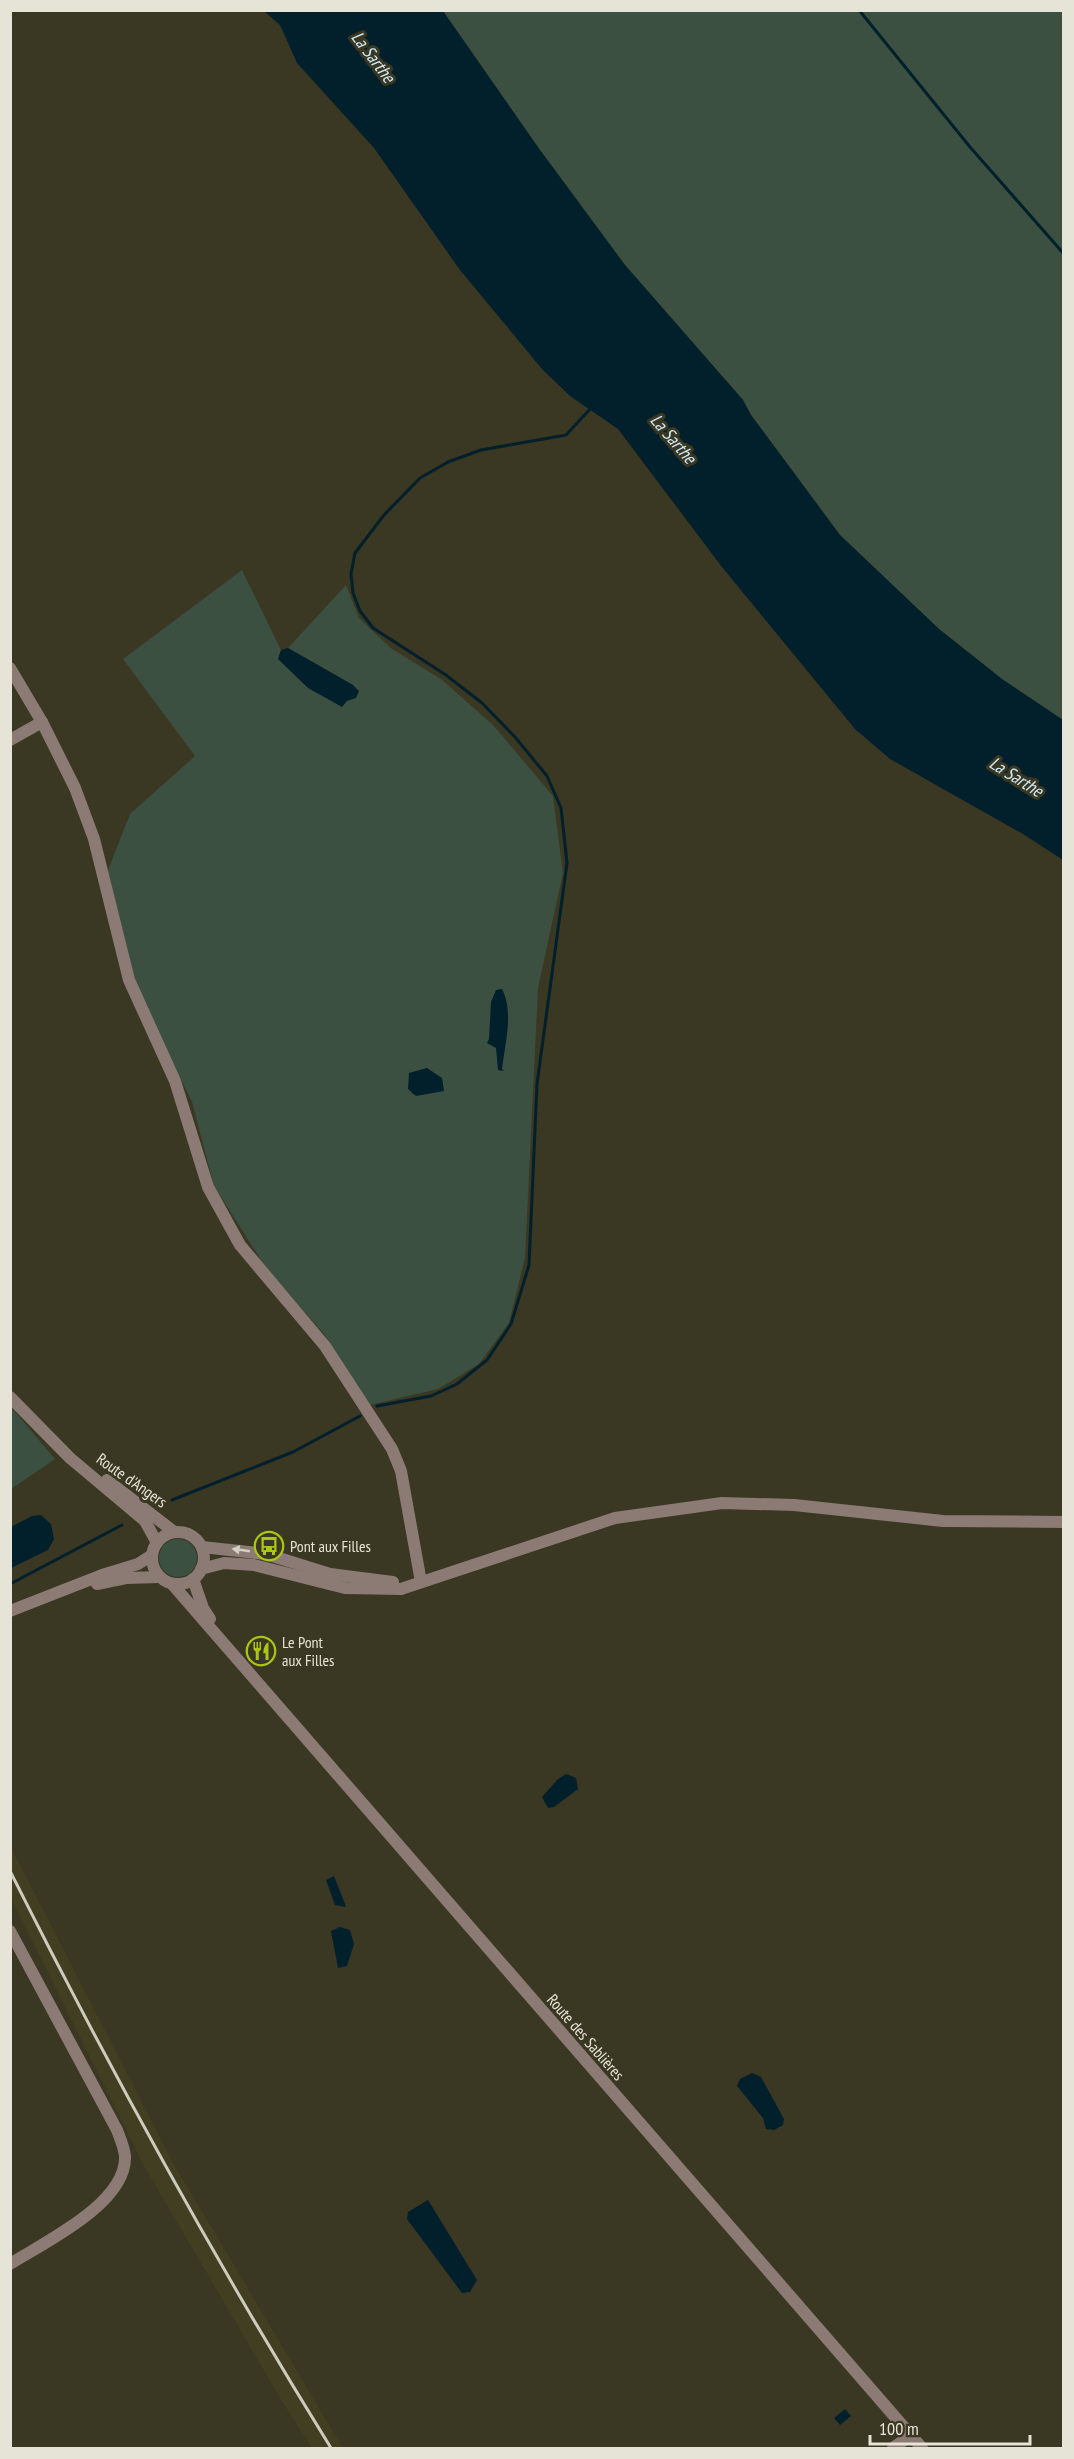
<svg xmlns="http://www.w3.org/2000/svg" width="1074" height="2459" viewBox="0 0 1074 2459" font-family="'PT Sans Narrow',sans-serif">
	<rect width="100%" height="100%" fill="#3a3722"/>
	<path fill="#423e21" d="M11,1847L172,2161L343,2448H312L283,2403L144,2166L11,1899Z"/>
	<g fill="#3b5040" fill-rule="evenodd">
		<path d="M443,11H1063V720L1002,679L939,629L840,535L751,415L743,400L625,265L540,150Z"/>
		<path d="M242,570L281,650L278,659L333,701L342,707L353,685L288,648L346,585L359,618L392,649L441,679L493,725L553,796L563,873L538,988L525,1258L509,1323L479,1364L438,1389L370,1405L324,1334L266,1268L214,1186L192,1102L133,980L108,870L130,814L195,756L123,659ZM427,1068L413,1095L411,1092L415,1072Z"/>
		<path d="M11,1407L55,1459L11,1489H10Z"/>
		<circle cx="178" cy="1558" r="19"/>
	</g>
	<g fill="#02202c">
		<path d="M264,11H443L540,150L625,265L743,400L751,415L840,535L939,629L1002,679L1063,720V860L1023,834L890,759L855,729L722,567L618,429L570,396L542,369L460,270L374,148L297,63L280,25Z"/>
		<path d="M288,648L353,685L359,691L356,698L347,701L342,707L308,688L278,659L281,650Z"/>
		<path d="M502,989C514,1012 505,1044 502,1069L504,1071L498,1070L496,1048L487,1043L489,1039L491,1002L496,990Z"/>
		<path d="M427,1068L442,1078L444,1091L416,1096L408,1089L409,1073Z"/>
		<path d="M41,1515L51,1524L54,1539L48,1550L11,1568V1527L32,1516Z"/>
		<path d="M566,1774L576,1778L578,1789L554,1807L548,1808L542,1797L558,1779Z"/>
		<path d="M334,1876L345,1904L346,1907L335,1905L326,1880Z"/>
		<path d="M340,1927L350,1930L354,1944L347,1966L338,1968L331,1931Z"/>
		<path d="M752,2073L761,2077L784,2119L783,2125L774,2130L766,2129L763,2118L737,2086L740,2079Z"/>
		<path d="M428,2200L477,2280L470,2292L462,2293L407,2219L408,2212Z"/>
		<path d="M845,2409L851,2416L840,2425L834,2418Z"/>
	</g>
	<g fill="none" stroke-linecap="round" stroke-linejoin="round">
		<g stroke="#02202c" stroke-width="3">
			<path d="M859,10L970,147L1064,254"/>
			<path d="M377,1406L431,1396L457,1384L487,1360L511,1324L529,1265L537,1084L567,863L561,808L547,776L515,737L482,703L446,675L373,628L360,611L353,593L351,574L355,553L384,515L420,478L448,462L481,450L566,435L591,408"/>
			<path d="M172,1500L293,1452L360,1416"/>
			<path d="M10,1584L122,1525"/>
		</g>
		<g stroke="#8c7a74" stroke-width="12">
			<path d="M10,668L42,722L10,740"/>
			<path d="M42,722L75,788L94,839L129,980L175,1081L208,1187L240,1245L325,1346L392,1449L401,1471L421,1582"/>
			<path d="M10,1931L117,2130C120,2138 124,2147 125,2156C127,2203 45,2242 10,2264"/>
			<path d="M893,2448L910,2436"/>
		</g>
		<g stroke="#8c7a74" stroke-width="12">
			<path d="M10,1397L70,1458L145,1521L157,1543"/>
			<path d="M107,1480L173,1531"/>
			<circle cx="178" cy="1558" r="26"/>
			<path d="M202,1547L266,1554L330,1574L393,1582"/>
			<path d="M201,1569L224,1563L254,1565L345,1588L401,1589L615,1518L722,1503L794,1505L943,1521L1064,1522"/>
			<path d="M193,1579L203,1608L210,1619"/>
			<path d="M97,1584L126,1578L160,1577"/>
			<path d="M173,1585L922,2448"/>
			<path d="M10,1611L102,1575L138,1564L152,1555"/>
		</g>
		<path stroke="#cdcbbc" stroke-width="3" d="M10,1871C109,2068 215,2261 331,2448"/>
	</g>
	<defs><path id="oneway-solid" d="M-6-.8H1V-3.2L6.5 0L1 3.2V.8H-6Z" transform="scale(1.5)"/></defs>
	<use fill="#d4cfc3" href="#oneway-solid" transform="translate(241 1550) rotate(-172)"/>
	<defs>
		<g id="bus-ring" transform="scale(1.5)"><circle r="9.5" fill="#3a3722" stroke="#abc614" stroke-width="1.5"/><path d="M-5-6H5V4H4V6H2V4H-2V6H-4V4H-5ZM-3.5-4V0h7V-4ZM-3.5 1.2v1.5H-2V1.2ZM2 1.2v1.5H3.5V1.2Z" fill="#abc614"/></g>
		<g id="restaurant-ring" transform="scale(1.5)"><circle r="9.5" fill="#3a3722" stroke="#abc614" stroke-width="1.5"/><path d="M-5-6h1v4h1v-4h1v4h1v-4h1v5L-1.5 .5V6h-2V.5L-5-1ZM5-6V6H3V1.5H1.5Q1.5-4 5-6Z" fill="#abc614"/></g>
	</defs>
	<g fill-rule="evenodd">
		<use href="#bus-ring" x="269" y="1546"/>
		<use href="#restaurant-ring" x="261" y="1651"/>
	</g>
	<g text-anchor="middle" stroke-width="6" stroke-linejoin="round" paint-order="stroke">
		<g font-size="16" fill="#e6e4d7" stroke="#3a3722">
			<text transform="translate(132 1480) rotate(35)" y="6">Route d'Angers</text>
			<text transform="translate(586 2037) rotate(49)" y="6">Route des Sablières</text>
		</g>
		<g font-size="16" fill="#e6e4d7" stroke="#3a3722" text-anchor="start">
			<text x="290" y="1552">Pont aux Filles</text>
			<text x="282" y="1648">Le Pont<tspan x="282" dy="18">aux Filles</tspan></text>
		</g>
		<g font-size="18" font-style="italic" fill="#cee9f6" stroke="#3a3722">
			<text transform="translate(373 57) rotate(53)" y="6">La Sarthe</text>
			<text transform="translate(673 439) rotate(49)" y="6">La Sarthe</text>
			<text transform="translate(1016 777) rotate(32)" y="6">La Sarthe</text>
		</g>
	</g>
	<rect width="1074" height="2459" fill="none" stroke="#e6e4d7" stroke-width="24"/>
	<path d="M870 2435v9h160v-9" fill="none" stroke="#e6e4d7" stroke-width="3"/>
	<text x="879" y="2435" font-size="18" fill="#e6e4d7" stroke="#3a3722" stroke-width="4.5" paint-order="stroke">100 m</text>
</svg>
